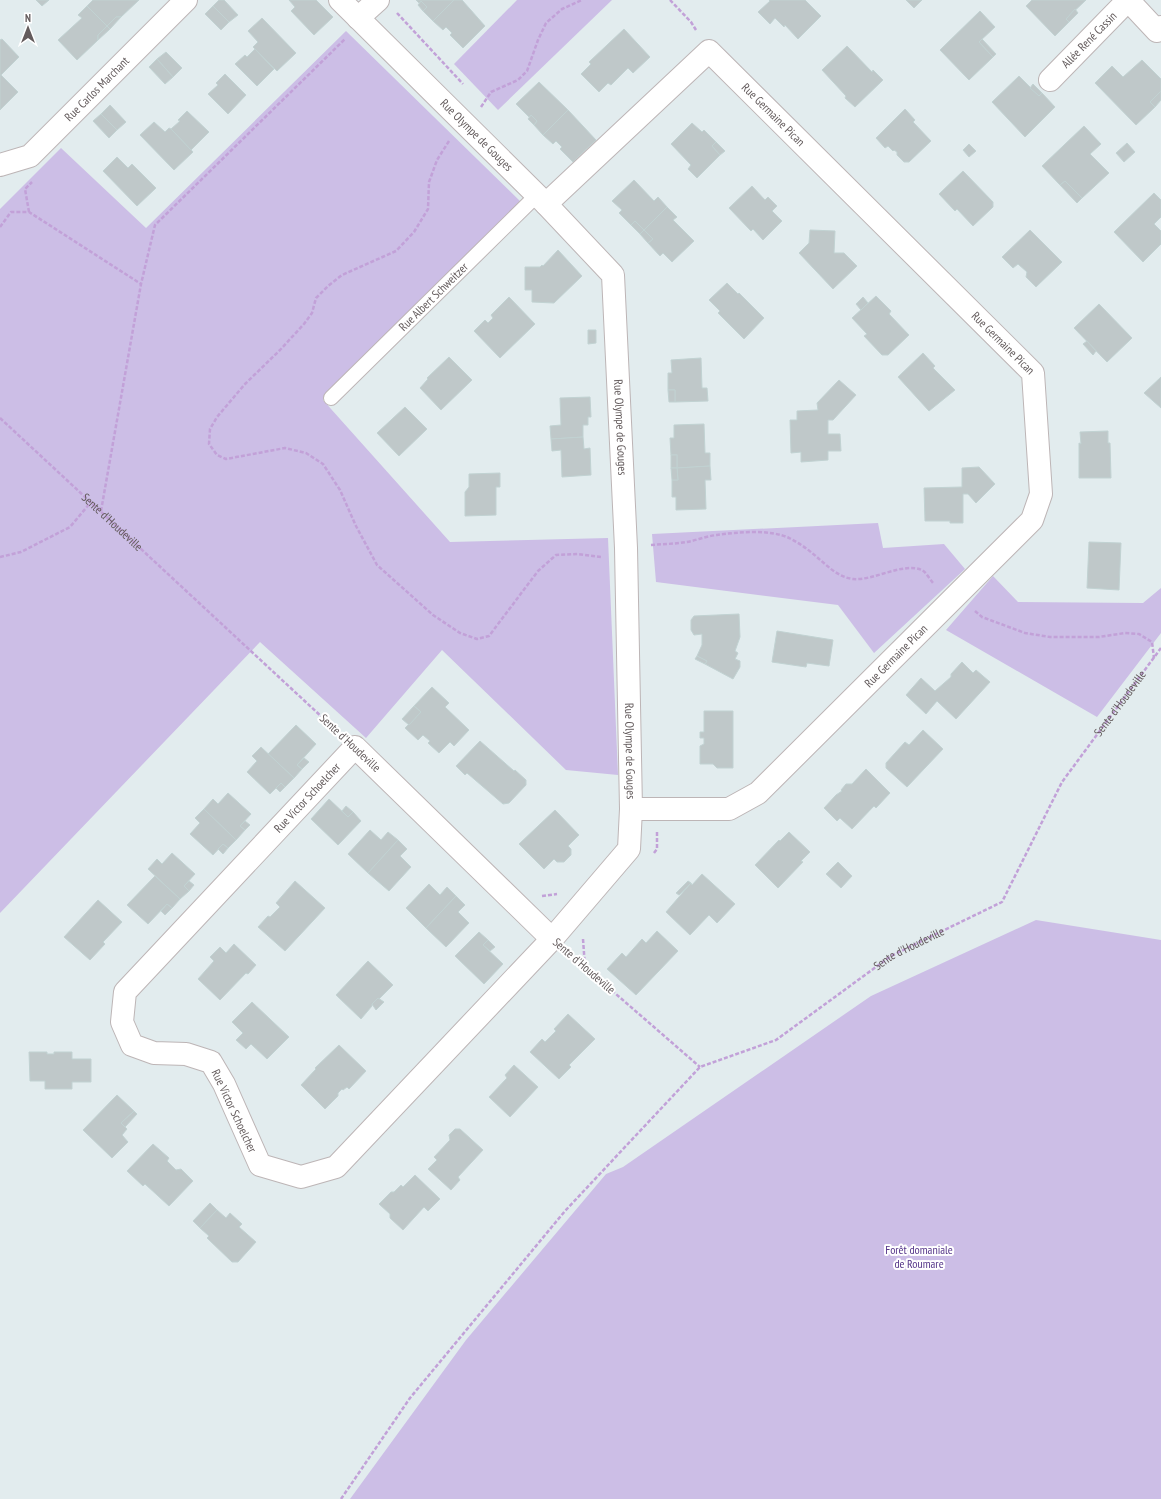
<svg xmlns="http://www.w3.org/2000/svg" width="1161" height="1499" viewBox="0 0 1161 1499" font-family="'PT Sans Narrow',sans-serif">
	<rect width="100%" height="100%" fill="#e2ecee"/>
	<g fill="#ccbee6">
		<path d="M517,0H612L498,110L454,64Z"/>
		<path d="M346,31L524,205L323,400L450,542L608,538L618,775L566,770L442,650L366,738L260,642L0,913V209L61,148L146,228Z"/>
		<path d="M878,523L883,548L944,544L965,569L874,653L838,605L656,582L652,534Z"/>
		<path d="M993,576L1018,602L1143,603L1161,588V633L1097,717L946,630Z"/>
		<path d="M1036,920L1161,940V1499H350L466,1340L606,1174L623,1167L871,996Z"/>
	</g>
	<g fill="#bfc8c9" stroke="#c1d2d2">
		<path d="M36,0H49L42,6Z"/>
		<path d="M93,0H139L121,17H116L107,26L87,6Z"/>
		<path d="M219,0H224L238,15L229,22L213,6Z"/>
		<path d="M289,0H316L333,17L314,35L291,11L295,7Z"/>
		<path d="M416,0H454L433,21L423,11L427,7L421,1L419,3Z"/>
		<path d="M454,0H462L485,26L463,48L450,35L452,33L446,27L443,30L433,21Z"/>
		<path d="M769,0H805L821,16L798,39L785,25L784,27L775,18L770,24L758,12L770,1Z"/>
		<path d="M906,0H922L914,8Z"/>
		<path d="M1032,0H1086L1066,19L1069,22L1055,36L1026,6Z"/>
		<path d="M421,1L427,7L423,11L418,5Z"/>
		<path d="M87,6L107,26L98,35V40L77,60L58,40L82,18L78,15Z"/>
		<path d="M213,6L229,22L221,30L205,14Z"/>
		<path d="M1075,9L1078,13L1069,22L1066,19Z"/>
		<path d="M980,11L995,27L979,42L993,57L969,80L940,50Z"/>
		<path d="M116,17H121L110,29L107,26Z"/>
		<path d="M262,18L296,53L277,71L253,47L258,42L248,31Z"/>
		<path d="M107,26L110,29L98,40V35Z"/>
		<path d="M624,29L650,57L633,73L628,68L611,85L608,83L599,92L581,74L591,64L589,62Z"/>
		<path d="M2,39L19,57L1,75L18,92L0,110V40Z"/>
		<path d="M982,39L996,54L993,57L979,42Z"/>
		<path d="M847,46L872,72L873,70L883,80L855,107L845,98L846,96L822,70Z"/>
		<path d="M255,49L274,69L257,86L235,64L245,55L247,57Z"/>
		<path d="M166,52L182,68L173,77L157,59Z"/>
		<path d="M157,59L173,77L165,84L149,67Z"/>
		<path d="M1142,60L1161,79V91L1150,102L1155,107L1136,125L1095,83L1112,66L1123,77Z"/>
		<path d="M225,74L246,95L228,114L208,94L218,85L216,83Z"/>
		<path d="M1019,76L1039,96L1042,93L1055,107L1025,137L992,102Z"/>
		<path d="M539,82L568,110L543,135L534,125L537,121L531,115L529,117L516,104Z"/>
		<path d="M1033,84L1042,93L1039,96L1030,88Z"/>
		<path d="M1161,91V100L1155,107L1150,102Z"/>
		<path d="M110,105L126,122L117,130L101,114Z"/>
		<path d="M905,109L915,120L913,122L931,141L909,162H904L897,155V152L894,150L893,151L888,146L885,148L876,138Z"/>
		<path d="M568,110L596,140L573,162L560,149L562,147L556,141L553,144L543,135Z"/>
		<path d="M187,111L209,132L191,150L171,129L180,121L178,120Z"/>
		<path d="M101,114L117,130L109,138L93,121Z"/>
		<path d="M531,115L537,121L534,125L528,119Z"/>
		<path d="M154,122L165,132L169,128L171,129L193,152L174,170L140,135Z"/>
		<path d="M692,123L702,132L704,130L716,142L712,146L720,155L697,178L688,169L691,165L671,144Z"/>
		<path d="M1084,126L1101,144L1090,154L1109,173L1082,198L1065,181L1060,185L1042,166Z"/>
		<path d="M716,142L725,151L720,155L712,146Z"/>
		<path d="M1127,143L1135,152L1124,162L1116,153Z"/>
		<path d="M969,144L976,151L969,157L963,150Z"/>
		<path d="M117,157L128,168L132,164L156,188L137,206L103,171Z"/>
		<path d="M963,171L993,202V207L973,226L957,209L955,211L939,194Z"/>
		<path d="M634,180L654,201L658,197L667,207L644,230L635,221L631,225L619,213L622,210L612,201Z"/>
		<path d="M1065,181L1082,198L1077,203L1060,185Z"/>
		<path d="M752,186L765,200L768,197L777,206L772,211L782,221L763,240L753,229L751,231L729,208Z"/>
		<path d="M1154,193L1161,200V217L1154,224L1161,231V244L1143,262L1114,232Z"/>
		<path d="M667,207L677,217L673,220L694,241L672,262L663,253L660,256L648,243L653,239L644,230Z"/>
		<path d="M635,221L644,230L640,234L631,225Z"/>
		<path d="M644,230L653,239L648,243L640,234Z"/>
		<path d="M810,230L835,231L834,253H844L857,266L833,289L799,253L809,243Z"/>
		<path d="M1030,230L1062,262L1036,287L1026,277L1027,272L1018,264L1013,268L1002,257Z"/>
		<path d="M558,250L582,276L554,303L532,302V290H525V267H540L542,265L543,266Z"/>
		<path d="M727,283L738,294L739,293L764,318L744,339L718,313L720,311L709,300Z"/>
		<path d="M876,296L891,311L889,314L909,335L888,355H882L864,336L867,334L852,318Z"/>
		<path d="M509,297L535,324L500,358L474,331L485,320L488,323L493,318L491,315Z"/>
		<path d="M863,297L868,303L861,310L856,304Z"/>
		<path d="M1099,304L1132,338L1107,362L1074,328Z"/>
		<path d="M588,330H596V343L588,344Z"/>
		<path d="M1087,341L1096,351L1093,355L1083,344Z"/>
		<path d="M923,353L935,366L933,368L955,390L929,411L898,377Z"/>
		<path d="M449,357L472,380L441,410L420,388L428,379L427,378Z"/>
		<path d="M701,358L702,388H707L708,401L675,402V390H668V373H672L671,360Z"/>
		<path d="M1161,377V408L1144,393Z"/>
		<path d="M839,380L856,395L833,420H828V434H840L841,451H828V460L801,462V452L791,453L790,420H797V411L818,410L817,403Z"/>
		<path d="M668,390H675V402H669Z"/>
		<path d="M590,397L591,417H588V425H583V437L551,439L550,426L561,425L560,398Z"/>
		<path d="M405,407L427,429L399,456L377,433Z"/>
		<path d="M704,424L705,453H710V466L677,468V455H671L670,438H674V425Z"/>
		<path d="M1108,431V443H1110L1111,478H1079V443L1081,444L1080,432Z"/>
		<path d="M583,437L584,449L590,448L591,475L562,477L561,450L552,451L551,439Z"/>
		<rect x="671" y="455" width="6" height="13"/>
		<path d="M710,466L711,480H705L706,509L676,510V497H672V480H678L677,468Z"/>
		<path d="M979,467L995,484L976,503L968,494H963V523H950V521H925L924,488L962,487V468Z"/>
		<path d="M671,468H677L678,480H672Z"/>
		<path d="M500,473V487H496V515L465,516V492L469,487V474Z"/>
		<path d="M1089,542L1121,543L1119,590L1087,588Z"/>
		<path d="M739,614L740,637L735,651L738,653L735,659L740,661V667L733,679L705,664L707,661L697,656L702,645V634L694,635L691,630V620L694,616Z"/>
		<path d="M777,631L833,640L829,666L807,663L806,667L772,662Z"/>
		<path d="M697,656L707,661L705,664L695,659Z"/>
		<path d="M962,662L973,673L976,670L990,682L956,719L937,701L926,714L906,695L921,678L935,691L951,677V674Z"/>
		<path d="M432,687L449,703L445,707L469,730L454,746L450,742L439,753L428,743L430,741L423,735L418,740L405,728L421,712L414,706Z"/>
		<path d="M414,706L421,712L409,725L402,719Z"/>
		<path d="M704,711H733V768H717L713,764H700V746L704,744V738H700V732H704Z"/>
		<path d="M296,725L316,744L297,765L302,769L294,778L268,754Z"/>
		<path d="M923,730L943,749L907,787L886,768V763L905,742L909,745Z"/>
		<path d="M480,741L514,771L515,770L526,780V785L509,803L503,804L467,773L465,775L456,766Z"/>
		<path d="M261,747L294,778L285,787L281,783L270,794L247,772L257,761L252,756Z"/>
		<path d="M304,758L309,762L302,769L297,765Z"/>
		<path d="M866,769L890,793L876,808L874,806L852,829L840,818L837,821L824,808L836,795L842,791L841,790L846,784H852Z"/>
		<path d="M281,783L285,787L280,792L276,788Z"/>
		<path d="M228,793L251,814L240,826L245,830L236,840L204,809L213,799L218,804Z"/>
		<path d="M329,799L348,817L353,812L361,821L338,845L311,819Z"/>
		<path d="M346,806L353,812L348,817L342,811Z"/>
		<path d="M204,809L236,840L228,848L223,844L213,855L190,834L200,823L195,818Z"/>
		<path d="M555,810L579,835L568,846L571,849V855L564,862H557L554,859L544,869L519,844Z"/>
		<path d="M245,821L250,825L245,830L240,826Z"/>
		<path d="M370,830L381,840L388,832L398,840L368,873L348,854Z"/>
		<path d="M789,832L810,852L801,861L803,862L778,888L755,865L779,840L780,841Z"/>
		<path d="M398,840L407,849L400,856L411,867L389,891L368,873Z"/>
		<path d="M223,844L228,848L223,854L218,849Z"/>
		<path d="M172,853L195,874L184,886L189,891L180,899L148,869L157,859L162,864Z"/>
		<path d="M838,862L852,876L841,888L826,874Z"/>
		<path d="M702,874L735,904L717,923L709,915L690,935L666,912L691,883L692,885Z"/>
		<path d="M155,876L180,899L172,908L167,904L148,924L127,905Z"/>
		<path d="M189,881L194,885L189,891L184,886Z"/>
		<path d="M295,881L325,908L285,951L258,927L268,916L270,917L280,907L276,903Z"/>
		<path d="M688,881L691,883L679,895L676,893Z"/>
		<path d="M429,884L440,895L447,887L456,896L426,928L406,908Z"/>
		<path d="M456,896L465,905L458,912L469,923L446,947L426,928Z"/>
		<path d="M98,900L122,922L103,942L105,944L90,960L64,937Z"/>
		<path d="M167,904L172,908L165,915L161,911Z"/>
		<path d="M657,931L678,951L636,995L607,969L622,953L626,957L642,939L646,943Z"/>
		<path d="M479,932L488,940L483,945L503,964L484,984L455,956Z"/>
		<path d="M488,940L495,947L490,951L483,945Z"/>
		<path d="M234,944L256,965L248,974L246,973L220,1000L198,979L214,961L210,957L220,947L226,953Z"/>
		<path d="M368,961L393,985L379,999L378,998L372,1004V1006L361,1019L336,995Z"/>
		<path d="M378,998L384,1002L376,1010L372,1004Z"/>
		<path d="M252,1002L289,1037L267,1059L251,1044L246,1049L236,1040L243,1033L232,1022Z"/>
		<path d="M568,1014L595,1039L569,1065L571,1067L559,1079L530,1052L542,1039L545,1042L556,1031L554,1029Z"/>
		<path d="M339,1045L366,1071L349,1089L347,1087L343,1090L342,1089L338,1093V1096L325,1109L301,1085L316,1069L315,1068Z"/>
		<path d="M29,1052H47V1054H54V1052H72V1059H91V1082H72V1089H45V1081H30Z"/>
		<path d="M514,1065L538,1087L510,1117L489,1097L507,1078L505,1075Z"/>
		<path d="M117,1095L134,1111L121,1123L127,1129L122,1135L128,1142L112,1158L83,1130Z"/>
		<path d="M134,1111L137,1114L125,1127L121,1123Z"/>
		<path d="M455,1129H460L483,1150L458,1177L460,1180L451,1190L428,1169L437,1160L434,1157L450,1140L449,1135Z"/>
		<path d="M153,1144L169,1158L167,1161L176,1170L181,1169L193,1181L169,1206L145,1184L143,1186L127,1171Z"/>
		<path d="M415,1175L440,1199L428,1211L424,1207L403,1230L390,1218V1214L379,1204L391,1192H394L401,1185L403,1187Z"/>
		<path d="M210,1203L217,1210L200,1228L193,1221Z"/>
		<path d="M217,1210L226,1218L230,1213L242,1224L239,1227L256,1242L238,1262H232L207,1238L209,1236L200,1228Z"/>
	</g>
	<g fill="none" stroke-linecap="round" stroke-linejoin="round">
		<g stroke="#bdb5b6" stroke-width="16">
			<g id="service">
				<path id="s3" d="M331,398L537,195"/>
			</g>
		</g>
		<g stroke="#bdb5b6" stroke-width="24">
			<g id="minor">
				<path id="s4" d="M340,0L546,204L613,275L626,548L631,809L629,849L552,939L336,1167L301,1177L260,1165L224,1084L211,1062L186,1054L154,1053L132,1045L122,1022L125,992L355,747L552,939"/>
				<path d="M1128,0L1157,31L1161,27"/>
				<path d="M358,18L378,0"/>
				<path id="s5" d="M1050,80L1128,0"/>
				<path id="s6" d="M0,165L30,156L186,0"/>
				<path id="s7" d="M546,204L709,51L1033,373L1041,494L1032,520L758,793L729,809H631"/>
			</g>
		</g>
		<g stroke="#c2a1d8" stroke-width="2.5" stroke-dasharray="4 2" stroke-linecap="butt">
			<path d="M670,0L691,22L696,30"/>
			<path d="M397,13L463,84"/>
			<path d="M481,107L491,92L518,80L527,71L538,40L546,23L562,9L582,0"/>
			<path d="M449,141L437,160L429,182L428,209L414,232L396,251L342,275L328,286L316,298L312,313L304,324L280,350L245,384L217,417L210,429L209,444L217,455L226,459L285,448L306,453L323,464L340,490L356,526L377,565L433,615L460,633L477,639L489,636L538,571L556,555L578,554L601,557"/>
			<path d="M29,212L25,189L32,182"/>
			<path d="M0,227L11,212H29L141,284"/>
			<path id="s1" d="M0,418L337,731"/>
			<path d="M101,511L141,284L155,225L345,39"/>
			<path d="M651,545C663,544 675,544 687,542C697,540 707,536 717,535C738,532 770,529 789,538C797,542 805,547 812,553C825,563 836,577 853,579C873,581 903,562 922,570C927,573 930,580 934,584"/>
			<path d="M0,557L21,552L70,527L91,502"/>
			<path d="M975,611L982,617L1025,633L1050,637H1099L1125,633L1139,634L1152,642L1154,658"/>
			<path d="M654,853L657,849V832"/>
			<path d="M542,896L557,894"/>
			<path d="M583,939L585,967"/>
			<path d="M571,955L700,1067"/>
			<path id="s2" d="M341,1499L410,1398L565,1211L700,1067L776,1040L891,956L1002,902L1062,782L1161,648"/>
		</g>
		<use href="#service" stroke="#fff" stroke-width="14"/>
		<use href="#minor" stroke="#fff" stroke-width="22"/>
	</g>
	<g text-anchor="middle" stroke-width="4" stroke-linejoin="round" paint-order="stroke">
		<g font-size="12" fill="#635b5c" stroke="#fff">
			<text dy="4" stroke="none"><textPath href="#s5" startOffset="56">Allée René Cassin</textPath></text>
			<text dy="4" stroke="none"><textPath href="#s6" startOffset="126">Rue Carlos Marchant</textPath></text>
			<text dy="4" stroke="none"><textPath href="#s7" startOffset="314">Rue Germaine Pican</textPath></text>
			<text dy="4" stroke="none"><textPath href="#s4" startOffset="192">Rue Olympe de Gouges</textPath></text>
			<text dy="4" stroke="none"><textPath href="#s3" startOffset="144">Rue Albert Schweitzer</textPath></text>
			<text dy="4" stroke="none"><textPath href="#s7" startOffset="638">Rue Germaine Pican</textPath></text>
			<text dy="4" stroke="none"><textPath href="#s4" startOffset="540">Rue Olympe de Gouges</textPath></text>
			<text dy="4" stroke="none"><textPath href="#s1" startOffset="153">Sente d'Houdeville</textPath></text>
			<text transform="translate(896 656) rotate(-45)" y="4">Rue Germaine Pican</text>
			<text dy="4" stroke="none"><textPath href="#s2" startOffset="1141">Sente d'Houdeville</textPath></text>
			<text transform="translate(350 743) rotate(43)" y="4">Sente d'Houdeville</text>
			<text dy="4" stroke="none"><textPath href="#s4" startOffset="864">Rue Olympe de Gouges</textPath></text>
			<text dy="4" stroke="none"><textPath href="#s4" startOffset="1991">Rue Victor Schoelcher</textPath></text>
			<text dy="4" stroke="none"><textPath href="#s2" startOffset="805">Sente d'Houdeville</textPath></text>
			<text transform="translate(584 966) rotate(41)" y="4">Sente d'Houdeville</text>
			<text transform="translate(234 1111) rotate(65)" y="4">Rue Victor Schoelcher</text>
		</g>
		<g font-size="12" fill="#553589" stroke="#fff">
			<text x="919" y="1254">Forêt domaniale<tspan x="919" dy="14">de Roumare</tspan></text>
		</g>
	</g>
	<g transform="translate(28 28)" stroke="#ffffff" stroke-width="3" paint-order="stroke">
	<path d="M0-3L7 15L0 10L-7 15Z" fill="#635b5c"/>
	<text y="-6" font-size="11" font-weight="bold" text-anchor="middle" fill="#635b5c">N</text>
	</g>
</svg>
